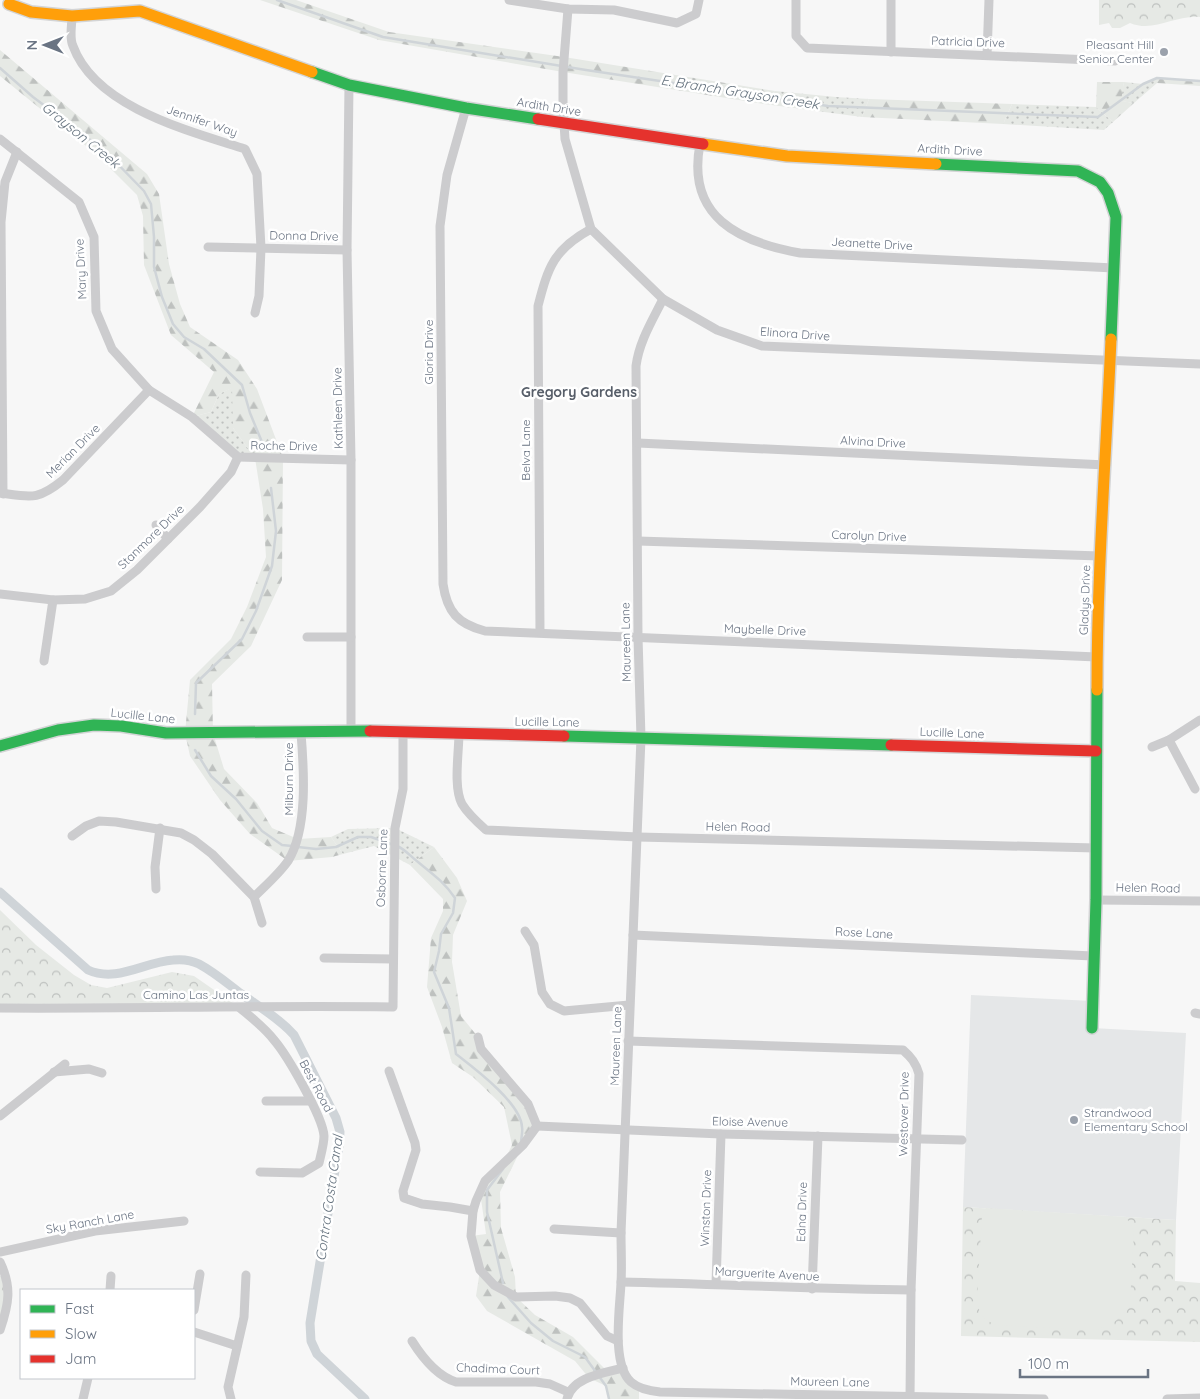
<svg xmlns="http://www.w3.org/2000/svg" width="1200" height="1399" viewBox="0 0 1200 1399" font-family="Quicksand,sans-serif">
	<defs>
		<pattern id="grass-dots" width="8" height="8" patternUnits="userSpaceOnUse" patternTransform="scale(1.25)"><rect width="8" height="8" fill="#e6e9e5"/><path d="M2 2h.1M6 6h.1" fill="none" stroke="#bec1bf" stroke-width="1.8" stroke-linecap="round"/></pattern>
		<pattern id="forest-firs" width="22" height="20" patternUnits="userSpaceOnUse" patternTransform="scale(1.25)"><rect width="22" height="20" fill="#e6e9e5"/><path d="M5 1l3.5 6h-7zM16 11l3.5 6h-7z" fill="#bec1bf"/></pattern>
		<pattern id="park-crowns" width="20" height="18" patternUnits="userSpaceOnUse" patternTransform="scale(1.25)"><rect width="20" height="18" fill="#e6e9e5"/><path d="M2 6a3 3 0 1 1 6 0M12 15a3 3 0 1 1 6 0" fill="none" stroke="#bec1bf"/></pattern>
	</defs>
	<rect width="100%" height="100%" fill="#f7f7f7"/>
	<path fill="#e5e7e8" d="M971,995L1092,1001V1028L1186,1033L1176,1220L963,1207Z"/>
	<g fill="url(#grass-dots)">
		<path d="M1157,78V83L1134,103L1120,101L1124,82L1143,84Z"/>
		<path d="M775,91L836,97L869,99L862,117L764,104Z"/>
		<path d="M1012,104L1096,107L1113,122L1104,130L1003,124Z"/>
		<path d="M233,387V428L255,458L238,457L192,417L211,412L219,394Z"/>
		<path d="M395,828L434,847L410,865L374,846L343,854L331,837L348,829Z"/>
	</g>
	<g fill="url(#forest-firs)">
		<path d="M260,0H296L389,32L564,57L775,91L764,104L563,72L379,40Z"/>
		<path d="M0,50L147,174L159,194L169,264L180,304L190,327L238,360L257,389L283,458L282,580L251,646L212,684L213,733L224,769L257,803L272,828L298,839L331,837L343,854L332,857L288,861L250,834L220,800L190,756L185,733L190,680L231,639L247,607L266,557L263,509L255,458L233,428L232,388L219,394L211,412L192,417L214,372L171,335L144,265L143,216L137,195L96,154L0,76Z"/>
		<path d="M1157,78L1200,81V86L1157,83Z"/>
		<path d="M1097,82H1124L1121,101L1134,103L1113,122L1096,107Z"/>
		<path d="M869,99L1012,104L1003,124L862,117Z"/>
		<path d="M434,847L457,878L467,901L453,935L452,962L461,1016L478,1037L481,1049L528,1104L537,1126L523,1145L500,1192L501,1228L515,1277L516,1297L535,1315L573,1337L608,1372L623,1368L639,1387V1399H609L606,1386L589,1378L575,1361L487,1311L476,1296L480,1270L471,1236L486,1234L480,1192L501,1168L512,1145L504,1107L473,1077L452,1063L442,1027L427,987L431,938L443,911V899L410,865Z"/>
	</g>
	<g fill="url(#park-crowns)">
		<path d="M1099,0H1200V17C1174,15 1154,33 1130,23L1120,28H1112L1109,23L1099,25Z"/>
		<path d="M0,910L36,945L74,975L91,985L107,988L172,972L194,976L240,1008H0Z"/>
		<path d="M963,1207L1176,1220L1175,1281L1200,1283V1342L961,1336Z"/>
		<path d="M0,1276H7L0,1330Z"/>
	</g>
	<path fill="#e6e9e5" d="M986,1208L1124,1217L1131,1223L1134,1232L1130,1303C1124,1317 1109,1327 1095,1330L996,1325C983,1320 978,1313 977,1299L982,1215Z"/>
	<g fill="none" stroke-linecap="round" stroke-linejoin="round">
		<g stroke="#cfd4d8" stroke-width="2.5">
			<path d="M277,0L383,37L586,70L828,106L1098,117L1143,84L1157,78L1200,81"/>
			<path d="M0,68L33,97L105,151L144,191L151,204L154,237V267L162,297L173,324L184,337L204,349L242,385L250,413L262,442"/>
			<path d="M195,714L196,683L242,639L256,611L272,566L276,531L271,488"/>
			<path d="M195,750L211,776L236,799L262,831L282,845L292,846"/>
			<path d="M397,846C406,850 410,856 418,862C434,875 444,882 455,898L453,913L441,934L439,951L434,972L449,1008L456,1054C474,1068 521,1103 522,1127C523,1132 521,1138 521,1143"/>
			<path d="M298,847L316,849L336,847L358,837H371L391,844"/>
			<path d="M503,1283L487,1212V1190L503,1169"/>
			<path d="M508,1297L531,1323L553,1341L585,1357L606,1386L609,1399"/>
		</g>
		<path stroke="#cfd4d8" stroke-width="9" d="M0,892L88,970C117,983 144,962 173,960C182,959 191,960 199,964C214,972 227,983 240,993C258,1006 279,1018 294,1035L336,1118L340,1132L339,1146L310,1323L311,1341L317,1354L365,1399"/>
		<g stroke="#d3d4d5" stroke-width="14">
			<g id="fast">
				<path d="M312,72L349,85L466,108L538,119"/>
				<path d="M936,164L1078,171L1100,182L1108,193L1116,217L1111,339"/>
				<path d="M564,736L891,745"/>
				<path d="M0,746L58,730L94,725L121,726L166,733L370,731"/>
				<path d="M1092,1028L1096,900L1097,690"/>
			</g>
		</g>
		<g stroke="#d3d4d5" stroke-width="14">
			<g id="slow">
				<path d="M9,4L31,12L72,16L140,11L312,72"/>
				<path d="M703,144L787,156L936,164"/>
				<path d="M1097,690C1097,573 1106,456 1111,339"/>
			</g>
		</g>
		<g stroke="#d3d4d5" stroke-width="14">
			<g id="jam">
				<path d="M538,119L703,144"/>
				<path d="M370,731L564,736"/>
				<path d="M891,745L1096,751"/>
			</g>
		</g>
		<g stroke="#ccccce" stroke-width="9">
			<path d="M509,0L568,9L614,10L677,23L696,14L699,0"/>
			<path d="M796,0V36L807,48L1115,61"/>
			<path d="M568,9L563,72V108L565,139L591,229L663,299L717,330L762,346L1200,364"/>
			<path d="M72,16C72,25 69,38 73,46C95,107 189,131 245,149L257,174L261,248L259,296L255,313"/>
			<path d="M891,52V0"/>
			<path d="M987,55L989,0"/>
			<path d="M349,85L347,250L351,460V731"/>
			<path d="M466,108L447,175L440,226L443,584C447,612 458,624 485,631L1097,657"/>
			<path d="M0,139L79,202L94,237L96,311L112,349L149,390L192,417L238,457L351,460"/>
			<path d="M700,144C686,217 739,242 800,253L1114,268"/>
			<path d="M208,247L347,250"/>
			<path d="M663,299C652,321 639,342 636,366L638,637L641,738L621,1233C621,1249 622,1266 621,1283C620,1307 611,1364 631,1382C639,1389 650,1391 660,1392L1044,1399"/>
			<path d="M638,443L1106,465"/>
			<path d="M0,493C31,497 37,501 63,480L149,390"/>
			<path d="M3,494L1,222L5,182L17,152"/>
			<path d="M156,525L168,539"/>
			<path d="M638,541L1100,556"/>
			<path d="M0,594L53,600L85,599L111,591L137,570L200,507L231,472L238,457"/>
			<path d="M540,632L538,306C548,267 554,249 591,229"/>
			<path d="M307,637H351"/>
			<path d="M44,661L53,600"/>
			<path d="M459,733C459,752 453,787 462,804C468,814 477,822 486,830L638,837L1096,848"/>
			<path d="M1169,740L1195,789"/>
			<path d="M1152,747L1169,740L1200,720"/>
			<path d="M72,836L86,826L99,821L116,822L181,833L194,840L212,854L254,897L262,923"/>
			<path d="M156,889L155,867L160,828"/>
			<path d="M254,897C265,886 279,874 288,861C308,829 304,770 301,733"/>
			<path d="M1096,900L1200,901"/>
			<path d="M525,931L534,945L542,992L550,1004L564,1011L629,1005"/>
			<path d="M633,935L1093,956"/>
			<path d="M324,958L393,959"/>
			<path d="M0,1008C131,1009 262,1005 393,1007L395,828L403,789V731"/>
			<path d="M240,1008C252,1018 265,1028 274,1040C287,1055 323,1117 324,1136C324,1144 321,1154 319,1163L302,1173L260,1172"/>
			<path d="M1195,1013L1200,1014"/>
			<path d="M478,1037L481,1049L528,1104L537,1126L523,1145L485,1181L476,1201L473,1211L471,1236L480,1270L494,1285L516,1297L555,1296L570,1298L580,1303L607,1336L618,1341"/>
			<path d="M628,1041L903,1050C911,1057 916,1063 919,1074L911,1290L910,1399"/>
			<path d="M389,1071L415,1143L416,1150L403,1191L404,1198L422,1204L450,1207L473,1211"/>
			<path d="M54,1072L89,1069L102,1073"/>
			<path d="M266,1101H311"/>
			<path d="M0,1116L65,1064"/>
			<path d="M537,1126L721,1134L962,1140"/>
			<path d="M554,1229L621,1233"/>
			<path d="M0,1252L95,1231L184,1221"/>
			<path d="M0,1262C12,1287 9,1304 0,1330"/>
			<path d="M621,1282C718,1284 814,1289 911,1290"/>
			<path d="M716,1284L721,1134"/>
			<path d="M812,1289L818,1136"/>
			<path d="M110,1290L111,1276"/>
			<path d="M194,1310L200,1274"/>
			<path d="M194,1332L237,1346"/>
			<path d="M412,1341C422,1357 437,1376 456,1382H536L550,1384L568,1392"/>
			<path d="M83,1399L88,1378"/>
			<path d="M231,1399L228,1387L244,1317L246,1275"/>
			<path d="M567,1399C572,1377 604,1373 623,1368"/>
			<path d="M1167,1399L1200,1398"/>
		</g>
		<use href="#fast" stroke="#30b455" stroke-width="11"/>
		<use href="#slow" stroke="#ff9f0a" stroke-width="11"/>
		<use href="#jam" stroke="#e5322d" stroke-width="11"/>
	</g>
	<g fill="#9ba2ac" stroke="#fff" stroke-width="2">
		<circle cx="1164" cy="52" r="5"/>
		<circle cx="1074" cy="1120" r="5"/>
	</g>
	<g text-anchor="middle" stroke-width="5" stroke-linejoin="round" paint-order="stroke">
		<g font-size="12" fill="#6a7483" stroke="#fff">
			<text transform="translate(968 42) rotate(2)" y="4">Patricia Drive</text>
			<text transform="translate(549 107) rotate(9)" y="4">Ardith Drive</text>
			<text transform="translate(202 121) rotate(19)" y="4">Jennifer Way</text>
			<text transform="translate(950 150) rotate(3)" y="4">Ardith Drive</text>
			<text transform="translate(304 236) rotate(1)" y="4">Donna Drive</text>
			<text transform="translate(872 244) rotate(3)" y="4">Jeanette Drive</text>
			<text transform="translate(81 269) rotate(-93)" y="4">Mary Drive</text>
			<text transform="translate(795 334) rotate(4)" y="4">Elinora Drive</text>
			<text transform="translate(429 352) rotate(-90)" y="4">Gloria Drive</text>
			<text transform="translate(338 408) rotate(-91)" y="4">Kathleen Drive</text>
			<text transform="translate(873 442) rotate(3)" y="4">Alvina Drive</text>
			<text transform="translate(284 446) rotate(1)" y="4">Roche Drive</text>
			<text transform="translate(526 450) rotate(-90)" y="4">Belva Lane</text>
			<text transform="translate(73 451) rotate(-45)" y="4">Merian Drive</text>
			<text transform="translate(869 536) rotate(2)" y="4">Carolyn Drive</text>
			<text transform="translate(151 537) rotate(-44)" y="4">Stanmore Drive</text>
			<text transform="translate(1085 600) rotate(-88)" y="4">Gladys Drive</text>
			<text transform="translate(765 630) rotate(2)" y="4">Maybelle Drive</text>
			<text transform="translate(626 642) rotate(-91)" y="4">Maureen Lane</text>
			<text transform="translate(143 716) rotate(6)" y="4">Lucille Lane</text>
			<text transform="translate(547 722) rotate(1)" y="4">Lucille Lane</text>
			<text transform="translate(952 733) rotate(2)" y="4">Lucille Lane</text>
			<text transform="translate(289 779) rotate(-90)" y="4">Milburn Drive</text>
			<text transform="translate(738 827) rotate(1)" y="4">Helen Road</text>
			<text transform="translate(382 868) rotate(-88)" y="4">Osborne Lane</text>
			<text transform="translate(1148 888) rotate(1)" y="4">Helen Road</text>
			<text transform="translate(864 933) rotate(3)" y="4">Rose Lane</text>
			<text x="196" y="999">Camino Las Juntas</text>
			<text transform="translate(616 1046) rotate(-88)" y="4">Maureen Lane</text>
			<text transform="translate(316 1086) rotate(62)" y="4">Best Road</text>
			<text transform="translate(904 1114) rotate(-89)" y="4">Westover Drive</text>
			<text transform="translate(750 1122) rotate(1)" y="4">Eloise Avenue</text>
			<text transform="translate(706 1208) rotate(-88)" y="4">Winston Drive</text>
			<text transform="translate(802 1212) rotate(-88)" y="4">Edna Drive</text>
			<text transform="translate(90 1222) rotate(-10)" y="4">Sky Ranch Lane</text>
			<text transform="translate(767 1274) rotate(3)" y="4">Marguerite Avenue</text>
			<text transform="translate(498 1369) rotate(2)" y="4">Chadima Court</text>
			<text transform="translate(830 1382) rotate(1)" y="4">Maureen Lane</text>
		</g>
		<g font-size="12" fill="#6a7483" stroke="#fff" text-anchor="end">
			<text x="1154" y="49">Pleasant Hill<tspan x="1154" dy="14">Senior Center</tspan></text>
			<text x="1084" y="1117" text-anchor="start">Strandwood<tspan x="1084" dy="14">Elementary School</tspan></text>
		</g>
		<g font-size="14" font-style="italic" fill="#66737f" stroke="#fff">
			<text transform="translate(740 92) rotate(9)" y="5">E. Branch Grayson Creek</text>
			<text transform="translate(81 135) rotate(39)" y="5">Grayson Creek</text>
			<text transform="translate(329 1198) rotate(-82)" y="5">Contra Costa Canal</text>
		</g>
		<g font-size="14" font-weight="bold" fill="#575e69" stroke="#fff">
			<text x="579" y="397">Gregory Gardens</text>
		</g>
	</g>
	<rect x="20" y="1289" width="175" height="90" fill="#ffffff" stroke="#c3c7cd"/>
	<rect x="30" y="1305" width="25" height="8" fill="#30b455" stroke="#c3c7cd"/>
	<text x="65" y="1314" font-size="15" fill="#6a7483">Fast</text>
	<rect x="30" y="1330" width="25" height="8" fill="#ff9f0a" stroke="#c3c7cd"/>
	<text x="65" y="1339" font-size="15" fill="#6a7483">Slow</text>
	<rect x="30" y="1355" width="25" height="8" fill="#e5322d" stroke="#c3c7cd"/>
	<text x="65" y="1364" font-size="15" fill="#6a7483">Jam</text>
	<g transform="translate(45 45) rotate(270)" stroke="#ffffff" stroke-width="4" paint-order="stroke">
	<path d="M0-4L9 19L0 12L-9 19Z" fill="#6a7483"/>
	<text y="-8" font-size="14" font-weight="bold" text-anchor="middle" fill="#6a7483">N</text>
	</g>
	<path d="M1020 1369v8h128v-8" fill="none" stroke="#6a7483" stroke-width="2.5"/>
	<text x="1028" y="1369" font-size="15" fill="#6a7483" stroke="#ffffff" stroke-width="4" paint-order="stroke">100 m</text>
</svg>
